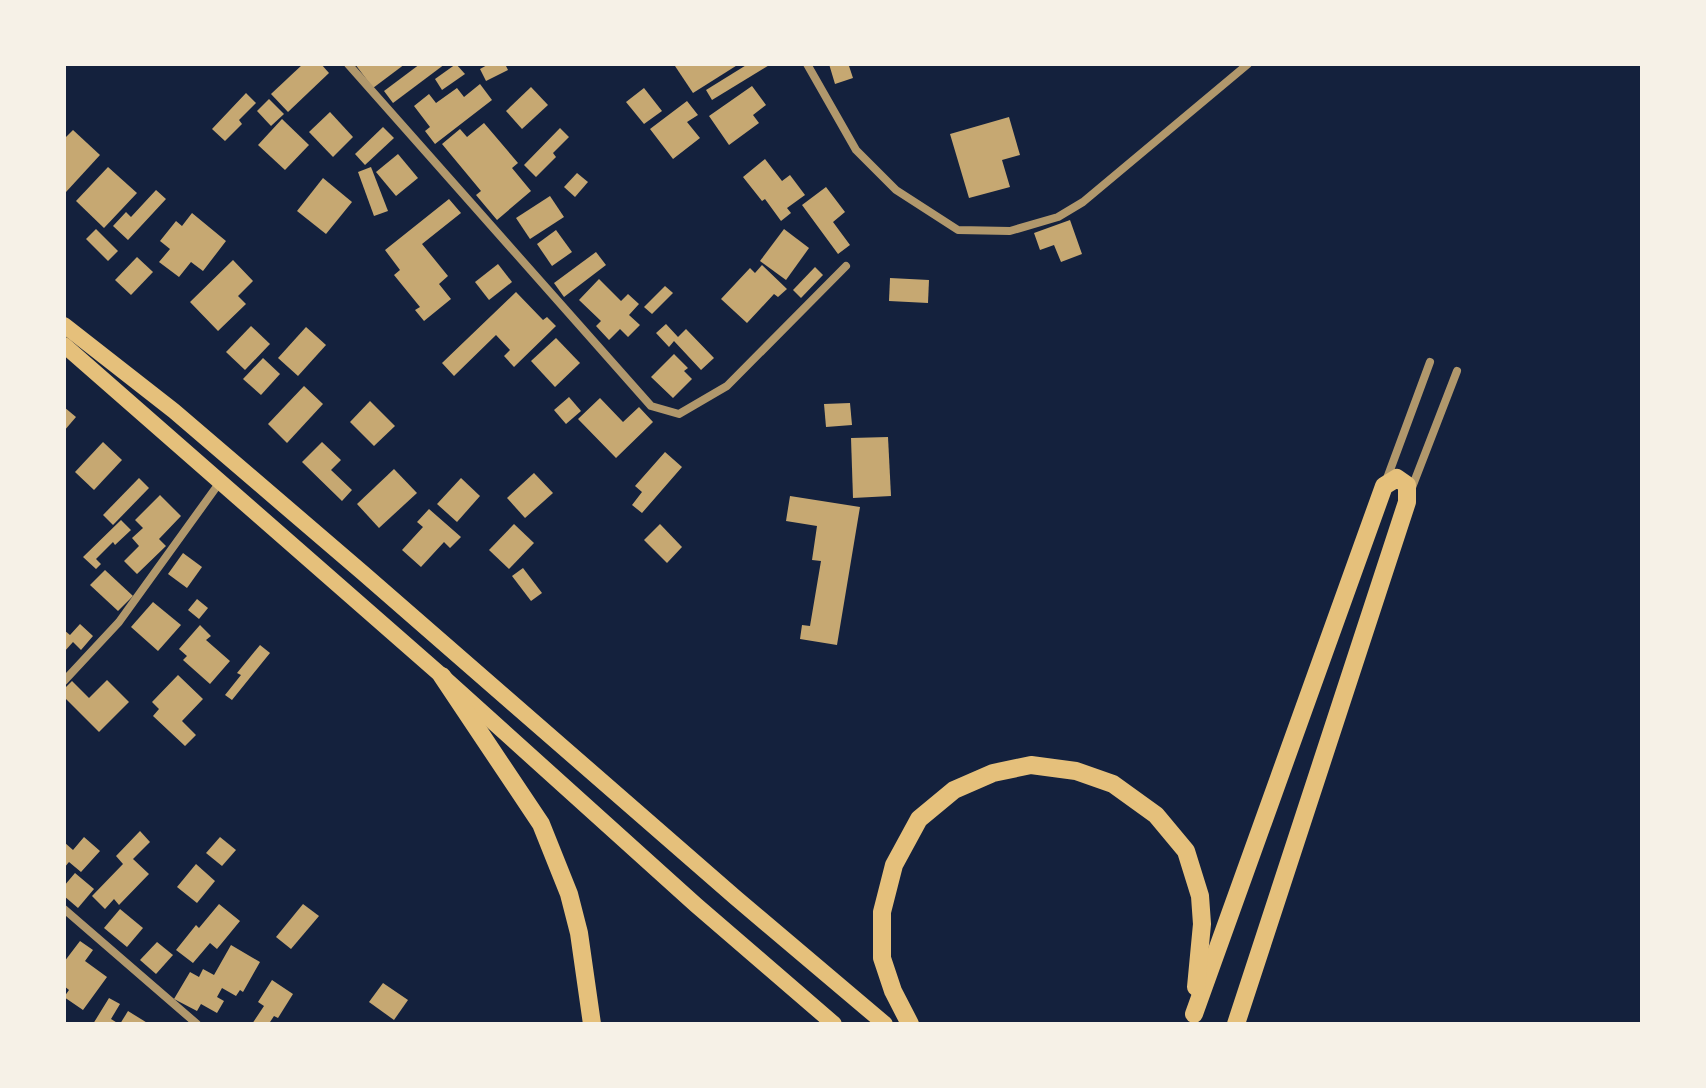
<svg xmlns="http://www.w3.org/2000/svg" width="1706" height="1088" viewBox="0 0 1706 1088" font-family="'Source Serif 4',serif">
	<rect width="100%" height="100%" fill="#14213d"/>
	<g fill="#c6a872">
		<path d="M303,64H321L329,73L288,112L271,94Z"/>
		<path d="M355,64H405L373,88Z"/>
		<path d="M420,64H445L393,103L384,91Z"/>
		<path d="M456,64L465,74L442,90L435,79Z"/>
		<path d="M489,64H505L508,70L486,81L480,69Z"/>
		<path d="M678,64H739L693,93L675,66Z"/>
		<path d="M748,64H771L712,100L706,90Z"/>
		<path d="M829,64H854L849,66L853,78L835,84Z"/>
		<path d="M480,84L492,100L435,144L425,131L430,127L414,106L429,94L436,103L457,88L464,97Z"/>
		<path d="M752,86L766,105L753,115L759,123L729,145L709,116Z"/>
		<path d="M531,87L548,105L522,129L506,111Z"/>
		<path d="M644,88L662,111L644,124L626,102Z"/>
		<path d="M246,93L256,103L239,120L242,124L225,141L212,129Z"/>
		<path d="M269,99L284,114L271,126L257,111Z"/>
		<path d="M687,101L698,115L687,122L700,138L673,159L650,129Z"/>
		<path d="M330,112L353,137L333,157L309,132Z"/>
		<path d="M1009,117L1020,155L1002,160L1010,187L969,198L950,134Z"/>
		<path d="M282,119L309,145L285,170L258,145Z"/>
		<path d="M484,123L518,163L512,168L531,191L497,220L476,195L481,191L442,144L460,129L467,137Z"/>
		<path d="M383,127L394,138L365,165L355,154Z"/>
		<path d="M560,128L569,137L553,153L556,157L536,177L524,165Z"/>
		<path d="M73,130L100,155L66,192L64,190V139Z"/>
		<path d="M398,154L418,178L396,196L376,172Z"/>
		<path d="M765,159L782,181L790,175L805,195L787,208L791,213L781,221L765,199L762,201L743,177Z"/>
		<path d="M108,167L137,193L104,228L76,201Z"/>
		<path d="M371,167L388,211L374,216L358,172Z"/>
		<path d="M577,173L588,182L575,197L564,187Z"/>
		<path d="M323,178L352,202L326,234L297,211Z"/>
		<path d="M826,187L845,212L833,222L850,245L838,254L802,205Z"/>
		<path d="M156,190L166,199L128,240L113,226L126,212L131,217Z"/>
		<path d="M550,196L564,217L530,239L516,218Z"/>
		<path d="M449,199L461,213L422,244L448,276L439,284L451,299L424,321L415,310L420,307L394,275L400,270L385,250Z"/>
		<path d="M192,213L226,241L203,271L191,262L179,277L159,262L170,249L160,241L176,221L182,226Z"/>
		<path d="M1070,220L1082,254L1061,262L1054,245L1040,250L1034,233Z"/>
		<path d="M96,229L118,251L108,261L86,239Z"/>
		<path d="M784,229L809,248L786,280L760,261Z"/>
		<path d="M556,230L572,252L552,266L537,244Z"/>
		<path d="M596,252L606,265L564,297L554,283Z"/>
		<path d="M137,257L153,272L131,295L115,280Z"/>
		<path d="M233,260L253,281L238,296L246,304L218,331L190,302Z"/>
		<path d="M498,264L512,282L489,300L475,282Z"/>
		<path d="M762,265L787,289L778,297L774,294L747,323L721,299L750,268L755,273Z"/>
		<path d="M815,267L823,275L801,298L793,290Z"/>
		<path d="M890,278L929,280L928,303L889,301Z"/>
		<path d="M599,279L621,301L628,294L639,304L629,315L640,325L628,337L620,329L609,340L596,326L601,321L579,300Z"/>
		<path d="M665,286L673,293L652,314L644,307Z"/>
		<path d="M516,292L543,320L547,317L556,326L514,367L504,356L510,350L496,335L454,376L442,363Z"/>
		<path d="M666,324L678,337L686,329L714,358L701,370L674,341L669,347L656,333Z"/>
		<path d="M251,326L270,344L245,370L226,352Z"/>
		<path d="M306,327L326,345L298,376L278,358Z"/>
		<path d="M556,338L580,363L555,387L531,361Z"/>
		<path d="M674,354L688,368L684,371L692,379L673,398L651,377Z"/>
		<path d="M263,358L280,374L261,395L243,379Z"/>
		<path d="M304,386L323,404L287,443L268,424Z"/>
		<path d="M569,397L581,411L566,424L554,410Z"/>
		<path d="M600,398L623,422L639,407L653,422L616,458L578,419Z"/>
		<path d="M370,401L395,426L374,446L350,422Z"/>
		<path d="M850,403L852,425L826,427L824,404Z"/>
		<path d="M64,407L76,417L64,431Z"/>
		<path d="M888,437L891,496L853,498L851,438Z"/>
		<path d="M103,442L122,460L94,490L75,472Z"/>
		<path d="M322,442L341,460L331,470L352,490L342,501L302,462Z"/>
		<path d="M665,452L682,467L642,513L632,505L642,492L635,486Z"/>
		<path d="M394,469L417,493L379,528L357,504Z"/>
		<path d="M534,473L553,493L525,518L507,498Z"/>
		<path d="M139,478L149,488L113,525L103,515Z"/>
		<path d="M461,478L480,496L457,522L437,504Z"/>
		<path d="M160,495L181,516L159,539L166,546L137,574L124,561L139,546L132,538L143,528L135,520Z"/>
		<path d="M790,496L860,507L837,645L800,639L802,625L810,626L821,561L812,560L817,526L786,521Z"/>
		<path d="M429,509L461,537L450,548L444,542L421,567L402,550L423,527L417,522Z"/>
		<path d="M121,520L131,530L115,545L113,542L96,559L101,564L96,569L83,557Z"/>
		<path d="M514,524L534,543L509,569L489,550Z"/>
		<path d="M660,524L682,547L667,563L644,540Z"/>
		<path d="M183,553L202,567L187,588L168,574Z"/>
		<path d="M523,568L542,593L531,601L512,576Z"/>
		<path d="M105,570L133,596L118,611L90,585Z"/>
		<path d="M197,599L208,608L199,619L188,610Z"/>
		<path d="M153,602L181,625L158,651L131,627Z"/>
		<path d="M80,624L93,636L81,650L73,642L64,652V630L70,635Z"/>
		<path d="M200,625L211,636L206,640L230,661L210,684L183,660L187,656L179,649Z"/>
		<path d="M260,645L270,653L232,700L225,695L241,675L237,673Z"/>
		<path d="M178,675L203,699L182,721L196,735L185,746L153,716L159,709L152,702Z"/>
		<path d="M107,680L129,702L99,732L64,697V689L72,681L89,698Z"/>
		<path d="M140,831L150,842L133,859L149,874L119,905L114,899L105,909L92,896L123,864L116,856Z"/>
		<path d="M84,837L100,851L81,872L69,862L64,868V842L73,850Z"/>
		<path d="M220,837L236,850L222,866L206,853Z"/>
		<path d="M196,864L215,881L197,903L177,887Z"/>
		<path d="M75,873L94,889L78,908L64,896V886Z"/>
		<path d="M219,904L240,921L217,949L210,943L193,963L176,950L196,925L199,928Z"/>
		<path d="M303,904L319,916L291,949L276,937Z"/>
		<path d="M120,909L143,928L127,947L104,928Z"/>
		<path d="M80,941L93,950L85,961L107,977L83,1010L64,997L69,990L64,986V962Z"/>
		<path d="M157,942L173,955L156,974L140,960Z"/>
		<path d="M231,945L260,962L243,992L240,990L236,996L222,988L217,997L224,1001L217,1013L201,1004L197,1011L174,999L190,972L199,977L203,969L214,975Z"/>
		<path d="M272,980L293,994L278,1018L274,1016L270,1022L273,1024H252L264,1006L258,1002Z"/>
		<path d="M383,983L408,1000L394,1020L369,1002Z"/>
		<path d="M109,998L120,1004L111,1019L119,1024H93Z"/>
		<path d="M128,1011L149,1024H120Z"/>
	</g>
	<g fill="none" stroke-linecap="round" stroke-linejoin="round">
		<g stroke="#b1986c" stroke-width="8">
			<path d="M348,64L651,406L679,414L727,386L846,266"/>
			<path d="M807,64L856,150L896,190L958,230L1010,231L1058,217L1083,202L1248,64"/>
			<path d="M1386,481L1430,362"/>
			<path d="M1411,490L1457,371"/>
			<path d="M64,681L119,622L220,482"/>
			<path d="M64,909L197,1024"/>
		</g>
		<g stroke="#e5c07b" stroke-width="16">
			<path d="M64,325L174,411L363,573L736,898L885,1024"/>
			<path d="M64,345L442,676L696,905L834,1024"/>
		</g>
		<g stroke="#e5c07b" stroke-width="18">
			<path d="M442,676L541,824L569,894L579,933L592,1024"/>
			<path d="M1194,1014L1384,486L1397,478L1407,485V502L1236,1024"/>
			<path d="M910,1024L893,991L882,958V912L894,865L919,819L954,790L993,773L1031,765L1076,771L1113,784L1156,815L1186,851L1200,896L1202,924L1196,987"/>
		</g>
	</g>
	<rect width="1706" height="1088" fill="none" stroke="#f6f1e7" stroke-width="132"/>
</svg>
